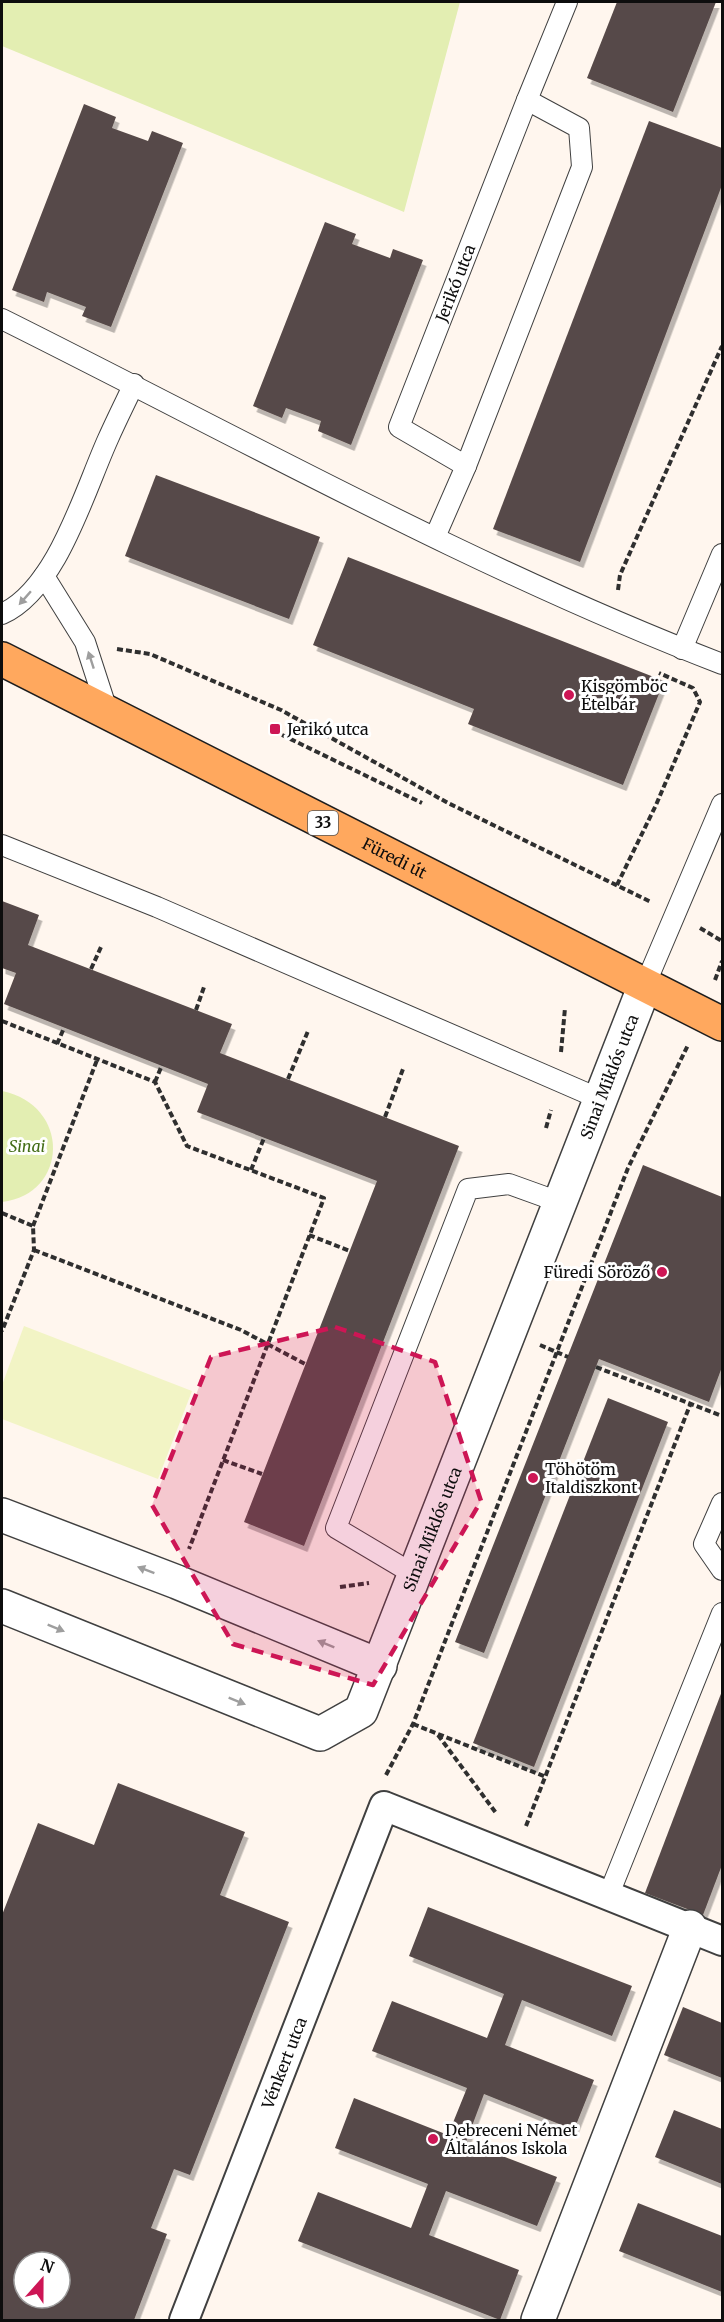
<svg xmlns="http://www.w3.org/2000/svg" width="724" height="2322" viewBox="0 0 724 2322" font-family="Merriweather,serif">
	<defs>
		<filter id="shadow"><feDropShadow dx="3.5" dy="6" stdDeviation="0" flood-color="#0004"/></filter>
	</defs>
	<rect width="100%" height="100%" fill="#fff6ee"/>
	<g fill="#e3eeb2">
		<path d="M2,2H460L404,212L2,46Z"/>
		<path d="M2,1091C71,1105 69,1194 2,1202Z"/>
	</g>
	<path fill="#f2f4c5" d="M24,1326L192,1391L158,1479L2,1419V1385Z"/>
	<g fill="#574a48" fill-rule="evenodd" filter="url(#shadow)">
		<path d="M617,2H716L673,112L587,78Z"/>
		<path d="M84,104L116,117L112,128L148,141L152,131L183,143L111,327L82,316L86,307L47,292L44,302L12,290Z"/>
		<path d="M649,121L722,148V185L580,562L493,529Z"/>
		<path d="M325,222L356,234L352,244L390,258L393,249L423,260L351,445L318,431L321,421L286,408L282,418L253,406Z"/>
		<path d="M156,475L320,537L289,619L125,556Z"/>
		<path d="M348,557L664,681L623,785L468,724L474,709L313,645Z"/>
		<path d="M2,901L39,915L28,945L232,1024L220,1053L459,1146L304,1546L244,1522L377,1181L197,1112L208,1084L4,1004L16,973L2,968Z"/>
		<path d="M643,1165L722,1197V1367L709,1402L599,1359L484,1653L455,1642Z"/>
		<path d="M608,1398L668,1422L534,1767L473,1743Z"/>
		<path d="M722,1691V1865L703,1915L645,1893Z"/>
		<path d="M118,1783L245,1832L220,1895L289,1922L190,2175L174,2169L151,2228L167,2234L134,2320H2V1915L38,1823L94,1845ZM24,2262H60V2298H24Z"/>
		<path d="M428,1907L632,1986L612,2036L522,2000L505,2045L594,2080L574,2130L484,2094L466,2142L557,2177L537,2226L446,2191L429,2235L519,2270L500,2320L298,2241L318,2192L411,2228L428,2184L335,2148L354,2098L448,2135L467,2088L372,2051L392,2001L487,2038L504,1994L409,1956Z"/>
		<path d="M683,2007L722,2023V2078L664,2055Z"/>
		<path d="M674,2110L722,2129V2184L655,2157Z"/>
		<path d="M638,2203L722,2236V2292L619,2251Z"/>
	</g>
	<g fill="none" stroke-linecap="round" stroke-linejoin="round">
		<g stroke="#404040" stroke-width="22">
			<g id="service">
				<path d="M2,319C239,437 475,569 722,664"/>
				<path id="s1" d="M466,466L399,427L527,100"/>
				<path d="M435,537L466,466L582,167L579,128L527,100L567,2"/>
				<path d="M44,576L85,642L109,716"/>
				<path d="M2,614C57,589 84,492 108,439C116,421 125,403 134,384"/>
				<path d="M682,649L722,554"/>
				<path d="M2,845L157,907L600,1099"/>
				<path d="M645,985L722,804"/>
				<path d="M722,1503L704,1544L722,1570"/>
				<path d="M415,1575L336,1528L468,1189L509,1184L559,1202"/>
				<path d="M609,1894L722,1613"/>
			</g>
		</g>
		<g stroke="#404040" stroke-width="32">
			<g id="pedestrian">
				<path id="s2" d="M184,2320L384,1806L722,1941"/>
			</g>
		</g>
		<g stroke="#404040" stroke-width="36">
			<g id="minor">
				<path d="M2,1515L177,1582L380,1666"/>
				<path id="s3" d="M2,1606L320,1734L361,1711L645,985"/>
				<path d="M538,2320L690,1927"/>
			</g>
		</g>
		<g stroke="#1e1e1e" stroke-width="36">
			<g id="primary">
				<path id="s4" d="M2,659L722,1024"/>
			</g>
		</g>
		<g stroke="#2f2f2f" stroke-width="4" stroke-dasharray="6 3" stroke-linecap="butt">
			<path d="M618,590L620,575L722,346"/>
			<path d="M117,649L150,654L281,710L448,803L651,902"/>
			<path d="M274,731L422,803"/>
			<path d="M617,885L656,805L700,702L693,688L659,673"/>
			<path d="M700,928L722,941"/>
			<path d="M91,969L101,947"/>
			<path d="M715,980L722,961"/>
			<path d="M196,1010L204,987"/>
			<path d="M2,1021L155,1082L187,1146L324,1198L189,1549"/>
			<path d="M57,1044L64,1028"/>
			<path d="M561,1052L565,1008"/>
			<path d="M288,1079L308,1031"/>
			<path d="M155,1082L162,1065"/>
			<path d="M385,1117L403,1069"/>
			<path d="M546,1128L551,1110"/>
			<path d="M251,1170L264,1138"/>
			<path d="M2,1213L33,1226L34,1250L2,1331"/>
			<path d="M33,1226L97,1060"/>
			<path d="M309,1235L350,1251"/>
			<path d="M34,1250L241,1330L305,1364"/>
			<path d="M540,1345L568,1357"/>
			<path d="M596,1367L722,1416"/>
			<path d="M223,1460L262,1474"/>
			<path d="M340,1587L369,1583"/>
			<path d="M413,1724L546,1777"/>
			<path d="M438,1735L496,1813"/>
			<path d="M386,1775L413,1724L628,1168L688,1045"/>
			<path d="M526,1826L690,1405"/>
		</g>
		<use href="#service" stroke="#fff" stroke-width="20"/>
		<use href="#pedestrian" stroke="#fff" stroke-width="28"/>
		<use href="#minor" stroke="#fff" stroke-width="33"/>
		<use href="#primary" stroke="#ffa85e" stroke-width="33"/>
	</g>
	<defs><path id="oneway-solid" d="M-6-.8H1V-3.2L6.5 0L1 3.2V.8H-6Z" transform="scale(1.5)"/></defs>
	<g fill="#9e9e9e">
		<use href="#oneway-solid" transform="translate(25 598) rotate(131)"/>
		<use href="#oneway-solid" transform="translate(91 660) rotate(-108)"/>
		<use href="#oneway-solid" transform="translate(146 1570) rotate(-159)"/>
		<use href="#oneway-solid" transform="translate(56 1628) rotate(22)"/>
		<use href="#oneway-solid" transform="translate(326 1644) rotate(-158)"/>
		<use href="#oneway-solid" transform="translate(237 1701) rotate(22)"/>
	</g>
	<path fill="#cd1655" fill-opacity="0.2" stroke="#cd1655" stroke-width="4.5" stroke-dasharray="12 8" stroke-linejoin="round" d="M335,1327L435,1362L481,1501L373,1685L233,1644L152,1505L211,1357Z"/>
	<g fill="#cd1655" stroke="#fff" stroke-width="2">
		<circle cx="569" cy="695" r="6"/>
		<rect x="269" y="723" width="12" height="12" rx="3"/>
		<circle cx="662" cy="1272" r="6"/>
		<circle cx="533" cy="1478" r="6"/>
		<circle cx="433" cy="2139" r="6"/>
	</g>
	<g text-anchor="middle" stroke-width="6" stroke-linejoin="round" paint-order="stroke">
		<rect fill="#fff" stroke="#565656" stroke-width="1.5" x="308" y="811" width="30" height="24" rx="4.5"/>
		<g font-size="15" font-weight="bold" fill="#0d0d0d">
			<text x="323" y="828">33</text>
		</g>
		<g font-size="16" fill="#0d0d0d" stroke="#fff">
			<text dy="6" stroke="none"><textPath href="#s1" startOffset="232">Jerikó utca</textPath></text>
			<text dy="6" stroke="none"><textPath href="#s4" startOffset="440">Füredi út</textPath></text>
			<text dy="6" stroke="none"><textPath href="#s3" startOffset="1071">Sinai Miklós utca</textPath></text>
			<text dy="6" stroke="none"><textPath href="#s3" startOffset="585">Sinai Miklós utca</textPath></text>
			<text dy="6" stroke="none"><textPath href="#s2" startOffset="276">Vénkert utca</textPath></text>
		</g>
		<g font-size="16" fill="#0d0d0d" stroke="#fff" text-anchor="start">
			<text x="581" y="692">Kisgömböc<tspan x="581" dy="18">Ételbár</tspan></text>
			<text x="287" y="735">Jerikó utca</text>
			<text x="650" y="1278" text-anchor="end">Füredi Söröző</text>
			<text x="545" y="1475">Töhötöm<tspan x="545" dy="18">Italdiszkont</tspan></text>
			<text x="445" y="2136">Debreceni Német<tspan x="445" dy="18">Általános Iskola</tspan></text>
		</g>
		<g font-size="16" font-style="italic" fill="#426c16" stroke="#fff">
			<text x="27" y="1152">Sinai</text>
		</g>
	</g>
	<rect width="724" height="2322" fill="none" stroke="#0d0d0d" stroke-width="6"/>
	<g transform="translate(42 2280) rotate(21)"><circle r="28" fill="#ffffff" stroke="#9e9e9e" stroke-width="1.5"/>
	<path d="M0-4.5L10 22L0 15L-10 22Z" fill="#cd1655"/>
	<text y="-9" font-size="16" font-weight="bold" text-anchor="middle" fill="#0d0d0d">N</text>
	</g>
</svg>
